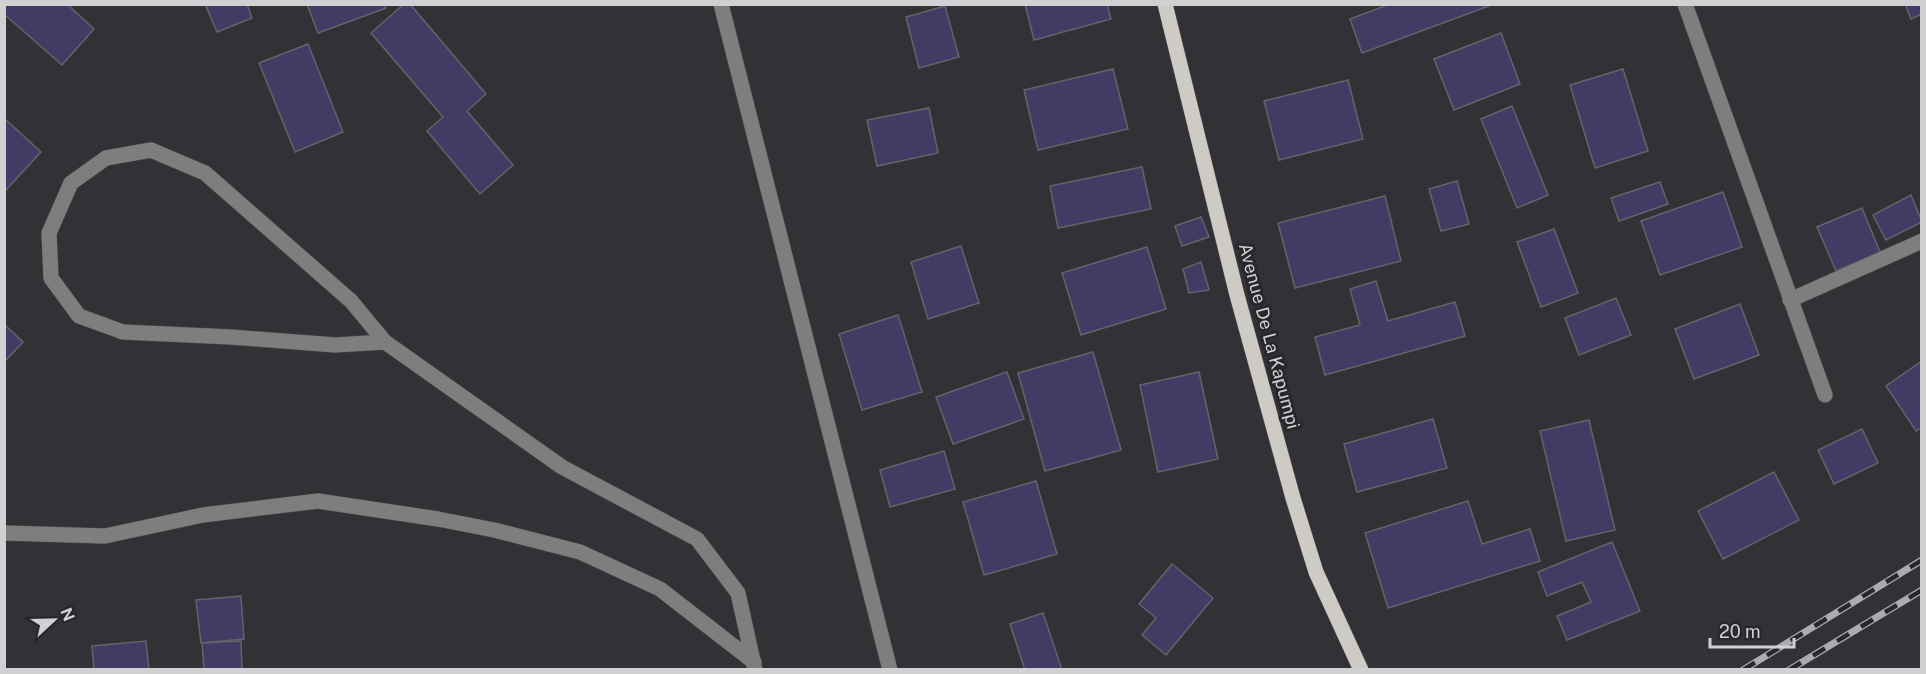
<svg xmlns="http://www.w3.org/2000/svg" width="1926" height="674" viewBox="0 0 1926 674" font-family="'Public Sans',sans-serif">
	<rect width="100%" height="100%" fill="#323236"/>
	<g fill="#413c64" stroke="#646369" stroke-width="1.5">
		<path d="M4,4H67L94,29L62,65L4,14Z"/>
		<path d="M205,4H247L252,18L217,32Z"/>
		<path d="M307,4H384L386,8L318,33Z"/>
		<path d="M404,4H410L486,94L467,111L513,165L480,194L427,131L443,117L371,33Z"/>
		<path d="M1025,4H1107L1111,19L1034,40Z"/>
		<path d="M1390,4H1494L1362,53L1350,19Z"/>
		<path d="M1905,4H1922V14L1911,19Z"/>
		<path d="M945,6L959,57L919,68L906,17Z"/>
		<path d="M1501,33L1520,84L1454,110L1434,59Z"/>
		<path d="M308,44L343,132L295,152L259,63Z"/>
		<path d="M1113,69L1128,129L1038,150L1024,90Z"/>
		<path d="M1623,69L1648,151L1595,168L1570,85Z"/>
		<path d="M1348,80L1363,139L1279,160L1264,101Z"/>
		<path d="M1512,106L1548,195L1517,208L1481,119Z"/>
		<path d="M929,108L938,153L877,166L867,120Z"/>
		<path d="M4,118L41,152L4,192Z"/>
		<path d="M1142,167L1151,209L1058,228L1050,186Z"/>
		<path d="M1457,181L1469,224L1441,231L1429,189Z"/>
		<path d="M1660,182L1668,204L1619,221L1611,198Z"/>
		<path d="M1723,192L1742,247L1660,275L1641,221Z"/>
		<path d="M1911,195L1922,222L1886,240L1873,215Z"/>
		<path d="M1385,196L1401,261L1295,288L1278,223Z"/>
		<path d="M1862,208L1880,252L1836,271L1817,227Z"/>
		<path d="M1201,217L1209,237L1182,246L1175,226Z"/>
		<path d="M1554,229L1578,293L1541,307L1517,242Z"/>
		<path d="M961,246L979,303L928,319L911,262Z"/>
		<path d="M1147,247L1166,309L1081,335L1062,273Z"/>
		<path d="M1201,262L1209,290L1189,293L1183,269Z"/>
		<path d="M1376,281L1388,321L1455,302L1465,336L1325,375L1315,337L1360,325L1350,289Z"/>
		<path d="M1616,298L1631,335L1579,355L1565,318Z"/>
		<path d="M1740,304L1759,355L1694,379L1675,329Z"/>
		<path d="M898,315L922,392L862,410L839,334Z"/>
		<path d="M4,324L23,342L4,362Z"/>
		<path d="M1093,352L1121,450L1045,471L1018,373Z"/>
		<path d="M1922,361V427L1916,431L1886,386Z"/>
		<path d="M1007,372L1024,419L953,444L936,397Z"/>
		<path d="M1199,372L1218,459L1158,472L1140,385Z"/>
		<path d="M1433,419L1447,468L1357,492L1344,444Z"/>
		<path d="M1589,420L1615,530L1566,541L1540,431Z"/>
		<path d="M1862,429L1878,463L1834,484L1818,450Z"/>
		<path d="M944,451L955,489L890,507L880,470Z"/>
		<path d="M1774,472L1799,520L1723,559L1698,511Z"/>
		<path d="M1036,481L1057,554L984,575L963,502Z"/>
		<path d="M1468,501L1482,544L1530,529L1540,561L1388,608L1365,533Z"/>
		<path d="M1612,542L1640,611L1567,640L1557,616L1591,602L1582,582L1547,596L1538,572Z"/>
		<path d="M1172,564L1213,598L1166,655L1142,635L1156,618L1139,604Z"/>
		<path d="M241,596L244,639L201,643L196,600Z"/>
		<path d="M1043,613L1062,670H1025L1010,624Z"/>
		<path d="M146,641L149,670H94L92,646Z"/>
		<path d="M241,641L242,670H204L202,643Z"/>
	</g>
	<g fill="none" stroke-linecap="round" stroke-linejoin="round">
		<g stroke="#4f4f52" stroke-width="16">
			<g id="minor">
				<path d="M721,4L890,670"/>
				<path d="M1685,4L1825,395"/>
				<path d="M1790,300L1922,241"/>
				<path d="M385,342L335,345L231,337L123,332L79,316L51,278L49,233L71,183L106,158L151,150L205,173L351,301L385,342L562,467L697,539L738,593L755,670"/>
				<path d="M4,533L105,536L203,515L318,501L438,519L494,530L580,552L660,589L754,662"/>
			</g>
		</g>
		<g stroke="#4f4f52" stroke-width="16">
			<path id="major" d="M1165,4L1237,295L1293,498L1316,572L1361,670"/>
		</g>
		<use href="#minor" stroke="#807e7c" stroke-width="15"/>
		<use href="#major" stroke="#cecac6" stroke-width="15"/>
		<g stroke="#acacb0" stroke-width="7">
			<g id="rail">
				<path d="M1743,670L1922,560"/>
				<path d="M1789,670L1922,590"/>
			</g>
		</g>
		<use href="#rail" stroke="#28282c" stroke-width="4.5" stroke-dasharray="14" stroke-linecap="butt"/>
	</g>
	<g text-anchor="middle" stroke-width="6" stroke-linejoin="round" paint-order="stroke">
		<g font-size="18" fill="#d1d1d4" stroke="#28282c">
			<text transform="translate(1269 336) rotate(75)" y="6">Avenue De La Kapumpi</text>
		</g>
	</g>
	<rect width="1926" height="674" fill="none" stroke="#d1d1d4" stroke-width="12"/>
	<g transform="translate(54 620) rotate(68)" stroke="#28282c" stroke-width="4.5" paint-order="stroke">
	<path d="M0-4.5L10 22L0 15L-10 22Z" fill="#d1d1d4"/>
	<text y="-9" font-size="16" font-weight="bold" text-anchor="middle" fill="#d1d1d4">N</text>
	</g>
	<path d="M1710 638v9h84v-9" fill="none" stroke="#d1d1d4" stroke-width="3"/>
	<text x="1719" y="638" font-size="18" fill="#d1d1d4" stroke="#28282c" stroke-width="4.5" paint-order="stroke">20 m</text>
</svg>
